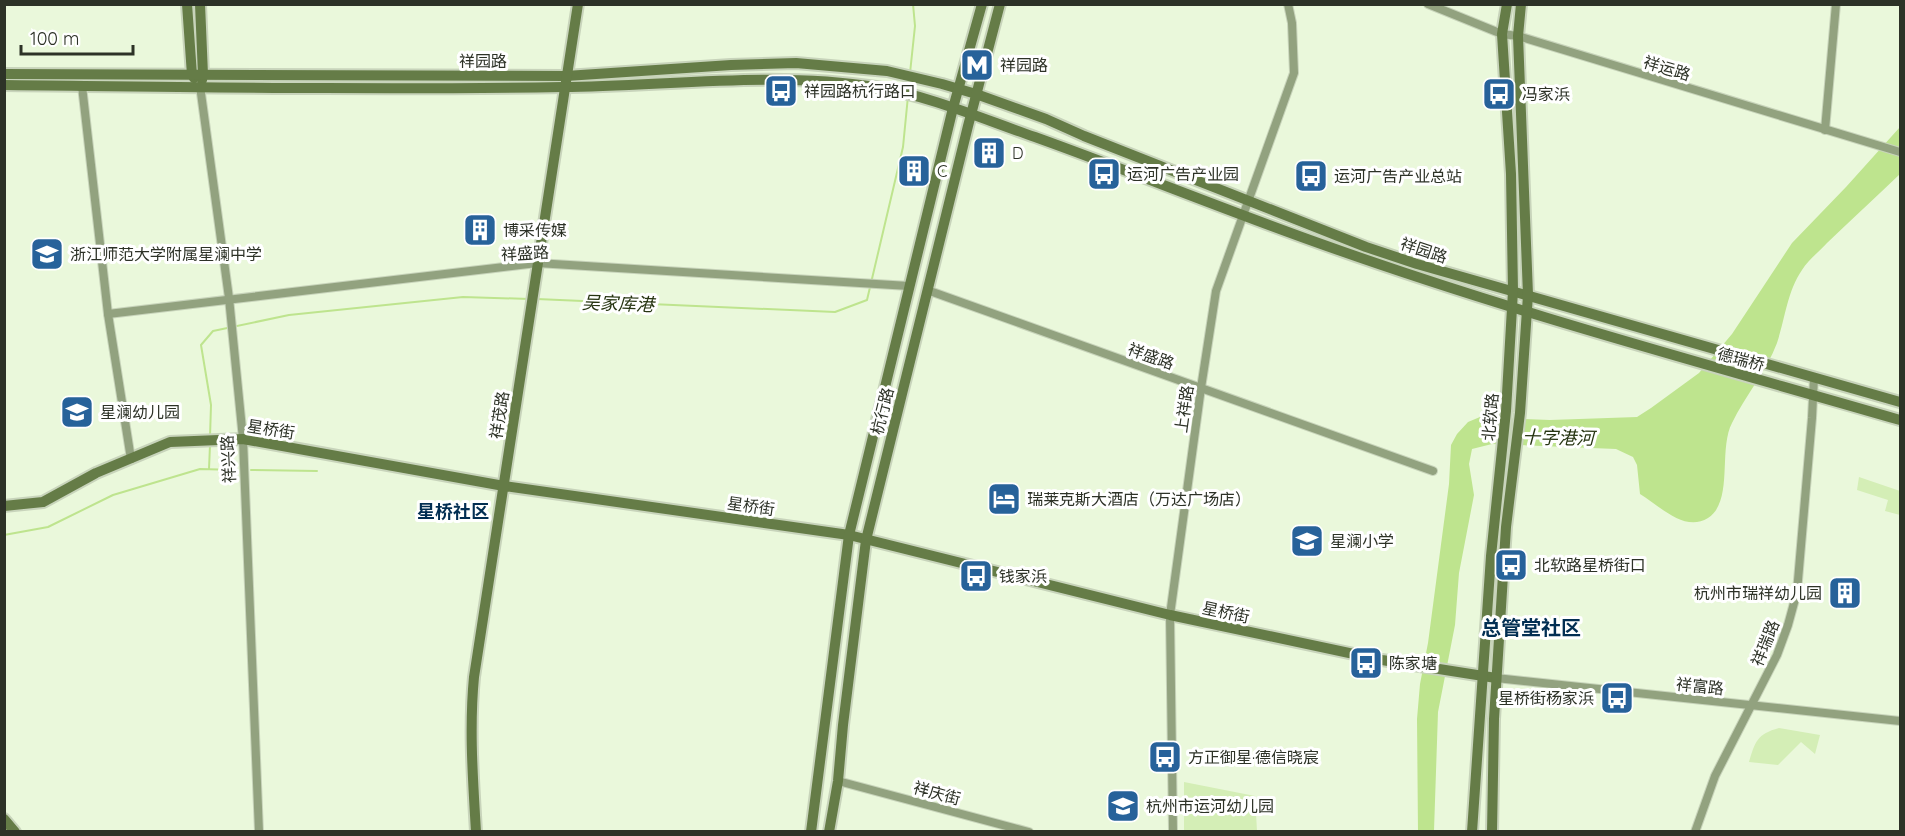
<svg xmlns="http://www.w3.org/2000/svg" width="1905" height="836" viewBox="0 0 1905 836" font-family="Quicksand,'Noto Sans SC',sans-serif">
	<rect width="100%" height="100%" fill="#eaf8db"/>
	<g fill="#d4eeb6">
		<path d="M1859,477L1900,491V515L1885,511L1888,500L1857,490Z"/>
		<path d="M1779,728L1820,735L1815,754L1801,742L1778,765L1749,762C1755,742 1757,734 1779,728Z"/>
		<path d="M1184,782L1255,796L1257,831H1184Z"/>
	</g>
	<path fill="#bee48e" d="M1900,127V174C1876,197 1851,220 1827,243C1819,252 1808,260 1802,270C1787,292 1785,319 1777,343C1766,372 1745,396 1732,423C1718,450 1734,501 1708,518C1684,533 1659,505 1640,494L1637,465L1633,457L1616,449L1492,444L1472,449L1469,464L1474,495L1459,573L1455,625L1438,712L1434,831L1418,832L1417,719L1420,684L1428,643L1449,484L1451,445L1457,434L1468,422L1480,417L1550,420L1637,417L1651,408L1699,373L1732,334L1792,243L1846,187Z"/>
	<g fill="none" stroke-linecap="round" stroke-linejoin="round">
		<g stroke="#bee48e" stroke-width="2">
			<path d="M910,73L915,26L913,4"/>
			<path d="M537,299L835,312L867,300L903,147L908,96"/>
			<path d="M210,437L211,405L201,345L213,331L289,315L463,297L529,299"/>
			<path d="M209,469L210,445"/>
			<path d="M251,470L317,471"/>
			<path d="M4,535L48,527L113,495L200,469L237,470"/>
		</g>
		<g stroke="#c8d4bb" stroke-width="10">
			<g id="street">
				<path d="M1428,4L1502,34L1518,36L1900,152"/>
				<path d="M82,86L108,314L131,459"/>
				<path d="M200,86L229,298L243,439L259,832"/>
				<path d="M1825,130L1836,4"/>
				<path d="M927,290L1433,471"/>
				<path d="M108,314L537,263L909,286"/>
				<path d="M1496,678L1900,721"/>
				<path d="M838,781L1029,832"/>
				<path d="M1173,832L1170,615L1201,388L1216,291L1294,73L1292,23L1288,4"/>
				<path d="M1695,832L1715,776L1777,655L1788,625L1797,592L1812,418L1814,377"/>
			</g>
		</g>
		<g stroke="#c8d4bb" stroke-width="14">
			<g id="secondary">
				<path d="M187,4L192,75L194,78"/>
				<path d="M200,4L203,75L202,80"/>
				<path d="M4,74L566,76L731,65L796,63L887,71L942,84L976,94L1046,119L1084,136L1366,247L1417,264L1900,402"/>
				<path d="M4,85C191,87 377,90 563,87C665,86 776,71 876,87C930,96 983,119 1035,137C1127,170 1218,207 1310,240C1504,310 1703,363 1900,420"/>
				<path d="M4,506L43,502L96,473L170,442L243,439L504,486L849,535L1170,615L1382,660L1496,678"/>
				<path d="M4,819L15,832"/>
				<path d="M476,832C473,780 469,729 474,677L578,4"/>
				<path d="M811,832L849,535L953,108L982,4"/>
				<path d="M829,832L838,781L843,725L866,540L968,126L1000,4"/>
				<path d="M1472,832L1491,556L1506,411L1513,291L1511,174L1502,34L1507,4"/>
				<path d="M1492,832L1494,719L1506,527L1520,413L1528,295L1518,36L1521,4"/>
			</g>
		</g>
		<use href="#street" stroke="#92a27f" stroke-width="8"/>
		<use href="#secondary" stroke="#657c47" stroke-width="10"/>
	</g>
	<defs>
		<g id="metro-square" transform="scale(1.725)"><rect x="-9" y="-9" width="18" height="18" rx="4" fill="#27629a" stroke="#fff"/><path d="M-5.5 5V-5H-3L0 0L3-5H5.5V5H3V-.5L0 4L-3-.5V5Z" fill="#fff"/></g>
		<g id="bus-square" transform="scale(1.725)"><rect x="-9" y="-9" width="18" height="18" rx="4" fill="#27629a" stroke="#fff"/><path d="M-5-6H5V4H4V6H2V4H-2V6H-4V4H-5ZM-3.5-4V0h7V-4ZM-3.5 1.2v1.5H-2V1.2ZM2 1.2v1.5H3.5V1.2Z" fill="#fff"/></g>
		<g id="building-square" transform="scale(1.725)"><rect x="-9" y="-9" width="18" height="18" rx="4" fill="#27629a" stroke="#fff"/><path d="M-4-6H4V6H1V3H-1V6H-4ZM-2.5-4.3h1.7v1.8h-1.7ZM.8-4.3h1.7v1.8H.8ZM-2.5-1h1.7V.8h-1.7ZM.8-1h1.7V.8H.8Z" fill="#fff"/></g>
		<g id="school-square" transform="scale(1.725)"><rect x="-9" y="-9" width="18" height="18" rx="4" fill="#27629a" stroke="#fff"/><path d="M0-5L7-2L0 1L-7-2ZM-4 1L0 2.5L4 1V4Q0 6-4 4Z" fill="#fff"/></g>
		<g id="hotel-square" transform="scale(1.725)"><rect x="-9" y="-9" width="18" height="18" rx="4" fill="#27629a" stroke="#fff"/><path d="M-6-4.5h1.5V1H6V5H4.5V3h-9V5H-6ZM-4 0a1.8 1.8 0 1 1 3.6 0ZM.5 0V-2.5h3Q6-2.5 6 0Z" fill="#fff"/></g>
	</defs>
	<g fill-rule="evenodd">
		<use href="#metro-square" x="977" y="65"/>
		<use href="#bus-square" x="781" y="91"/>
		<use href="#bus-square" x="1499" y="94"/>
		<use href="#building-square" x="989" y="153"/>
		<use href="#building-square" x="914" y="171"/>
		<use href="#bus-square" x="1104" y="174"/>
		<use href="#bus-square" x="1311" y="176"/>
		<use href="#building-square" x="480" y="230"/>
		<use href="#school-square" x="47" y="254"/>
		<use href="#school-square" x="77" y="412"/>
		<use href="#hotel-square" x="1004" y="499"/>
		<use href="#school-square" x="1307" y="541"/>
		<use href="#bus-square" x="1511" y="565"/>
		<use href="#bus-square" x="976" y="576"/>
		<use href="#building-square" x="1845" y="593"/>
		<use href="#bus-square" x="1366" y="663"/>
		<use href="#bus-square" x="1617" y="698"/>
		<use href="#bus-square" x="1165" y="757"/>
		<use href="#school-square" x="1123" y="806"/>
	</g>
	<g text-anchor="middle" stroke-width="6" stroke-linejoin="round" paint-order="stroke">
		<g font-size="16" fill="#2d3227" stroke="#fff">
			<text x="483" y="67">祥园路</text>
			<text transform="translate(1667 68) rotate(17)" y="6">祥运路</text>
			<text transform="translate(1424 250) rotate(18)" y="6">祥园路</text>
			<text transform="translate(525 253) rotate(-3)" y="6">祥盛路</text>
			<text transform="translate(1151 356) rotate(20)" y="6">祥盛路</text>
			<text transform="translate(1741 359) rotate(15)" y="6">德瑞桥</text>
			<text transform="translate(1184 409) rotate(-82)" y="6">上祥路</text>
			<text transform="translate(882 411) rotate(-76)" y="6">杭行路</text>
			<text transform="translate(499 415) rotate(-81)" y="6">祥茂路</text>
			<text transform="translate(1490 417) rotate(-85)" y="6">北软路</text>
			<text transform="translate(271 429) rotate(9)" y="6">星桥街</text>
			<text transform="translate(228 459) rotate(-93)" y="6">祥兴路</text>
			<text transform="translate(751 506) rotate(8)" y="6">星桥街</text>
			<text transform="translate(1226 612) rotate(12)" y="6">星桥街</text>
			<text transform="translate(1765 643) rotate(-68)" y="6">祥瑞路</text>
			<text transform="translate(1700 686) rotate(6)" y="6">祥富路</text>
			<text transform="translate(937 793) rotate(15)" y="6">祥庆街</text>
		</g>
		<g font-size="16" fill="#2d3227" stroke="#fff" text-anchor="start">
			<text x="1000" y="71">祥园路</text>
			<text x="804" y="97">祥园路杭行路口</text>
			<text x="1522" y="100">冯家浜</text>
			<text x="1012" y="159">D</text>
			<text x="937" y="177">C</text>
			<text x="1127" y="180">运河广告产业园</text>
			<text x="1334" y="182">运河广告产业总站</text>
			<text x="503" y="236">博采传媒</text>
			<text x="70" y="260">浙江师范大学附属星澜中学</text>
			<text x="100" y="418">星澜幼儿园</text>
			<text x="1027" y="505">瑞莱克斯大酒店（万达广场店）</text>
			<text x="1330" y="547">星澜小学</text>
			<text x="1534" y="571">北软路星桥街口</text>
			<text x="999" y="582">钱家浜</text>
			<text x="1822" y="599" text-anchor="end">杭州市瑞祥幼儿园</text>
			<text x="1389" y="669">陈家塘</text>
			<text x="1594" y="704" text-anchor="end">星桥街杨家浜</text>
			<text x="1188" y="763">方正御星·德信晓宸</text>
			<text x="1146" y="812">杭州市运河幼儿园</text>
		</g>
		<g font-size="18" font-style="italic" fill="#273512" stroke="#fff">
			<text transform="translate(618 304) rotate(2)" y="6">吴家库港</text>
			<text transform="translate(1558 438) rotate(1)" y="6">十字港河</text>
		</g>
		<g font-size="18" font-weight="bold" fill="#022e52" stroke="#fff">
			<text x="453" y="518">星桥社区</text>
		</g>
		<g font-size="20" font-weight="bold" fill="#022e52" stroke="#fff">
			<text x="1531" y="635">总管堂社区</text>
		</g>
	</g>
	<rect width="1905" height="836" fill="none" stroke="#2d3227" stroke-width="12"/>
	<path d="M21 45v9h112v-9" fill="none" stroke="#2d3227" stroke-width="3"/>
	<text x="30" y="45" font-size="18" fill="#2d3227" stroke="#ffffff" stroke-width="4.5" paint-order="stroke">100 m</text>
</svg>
